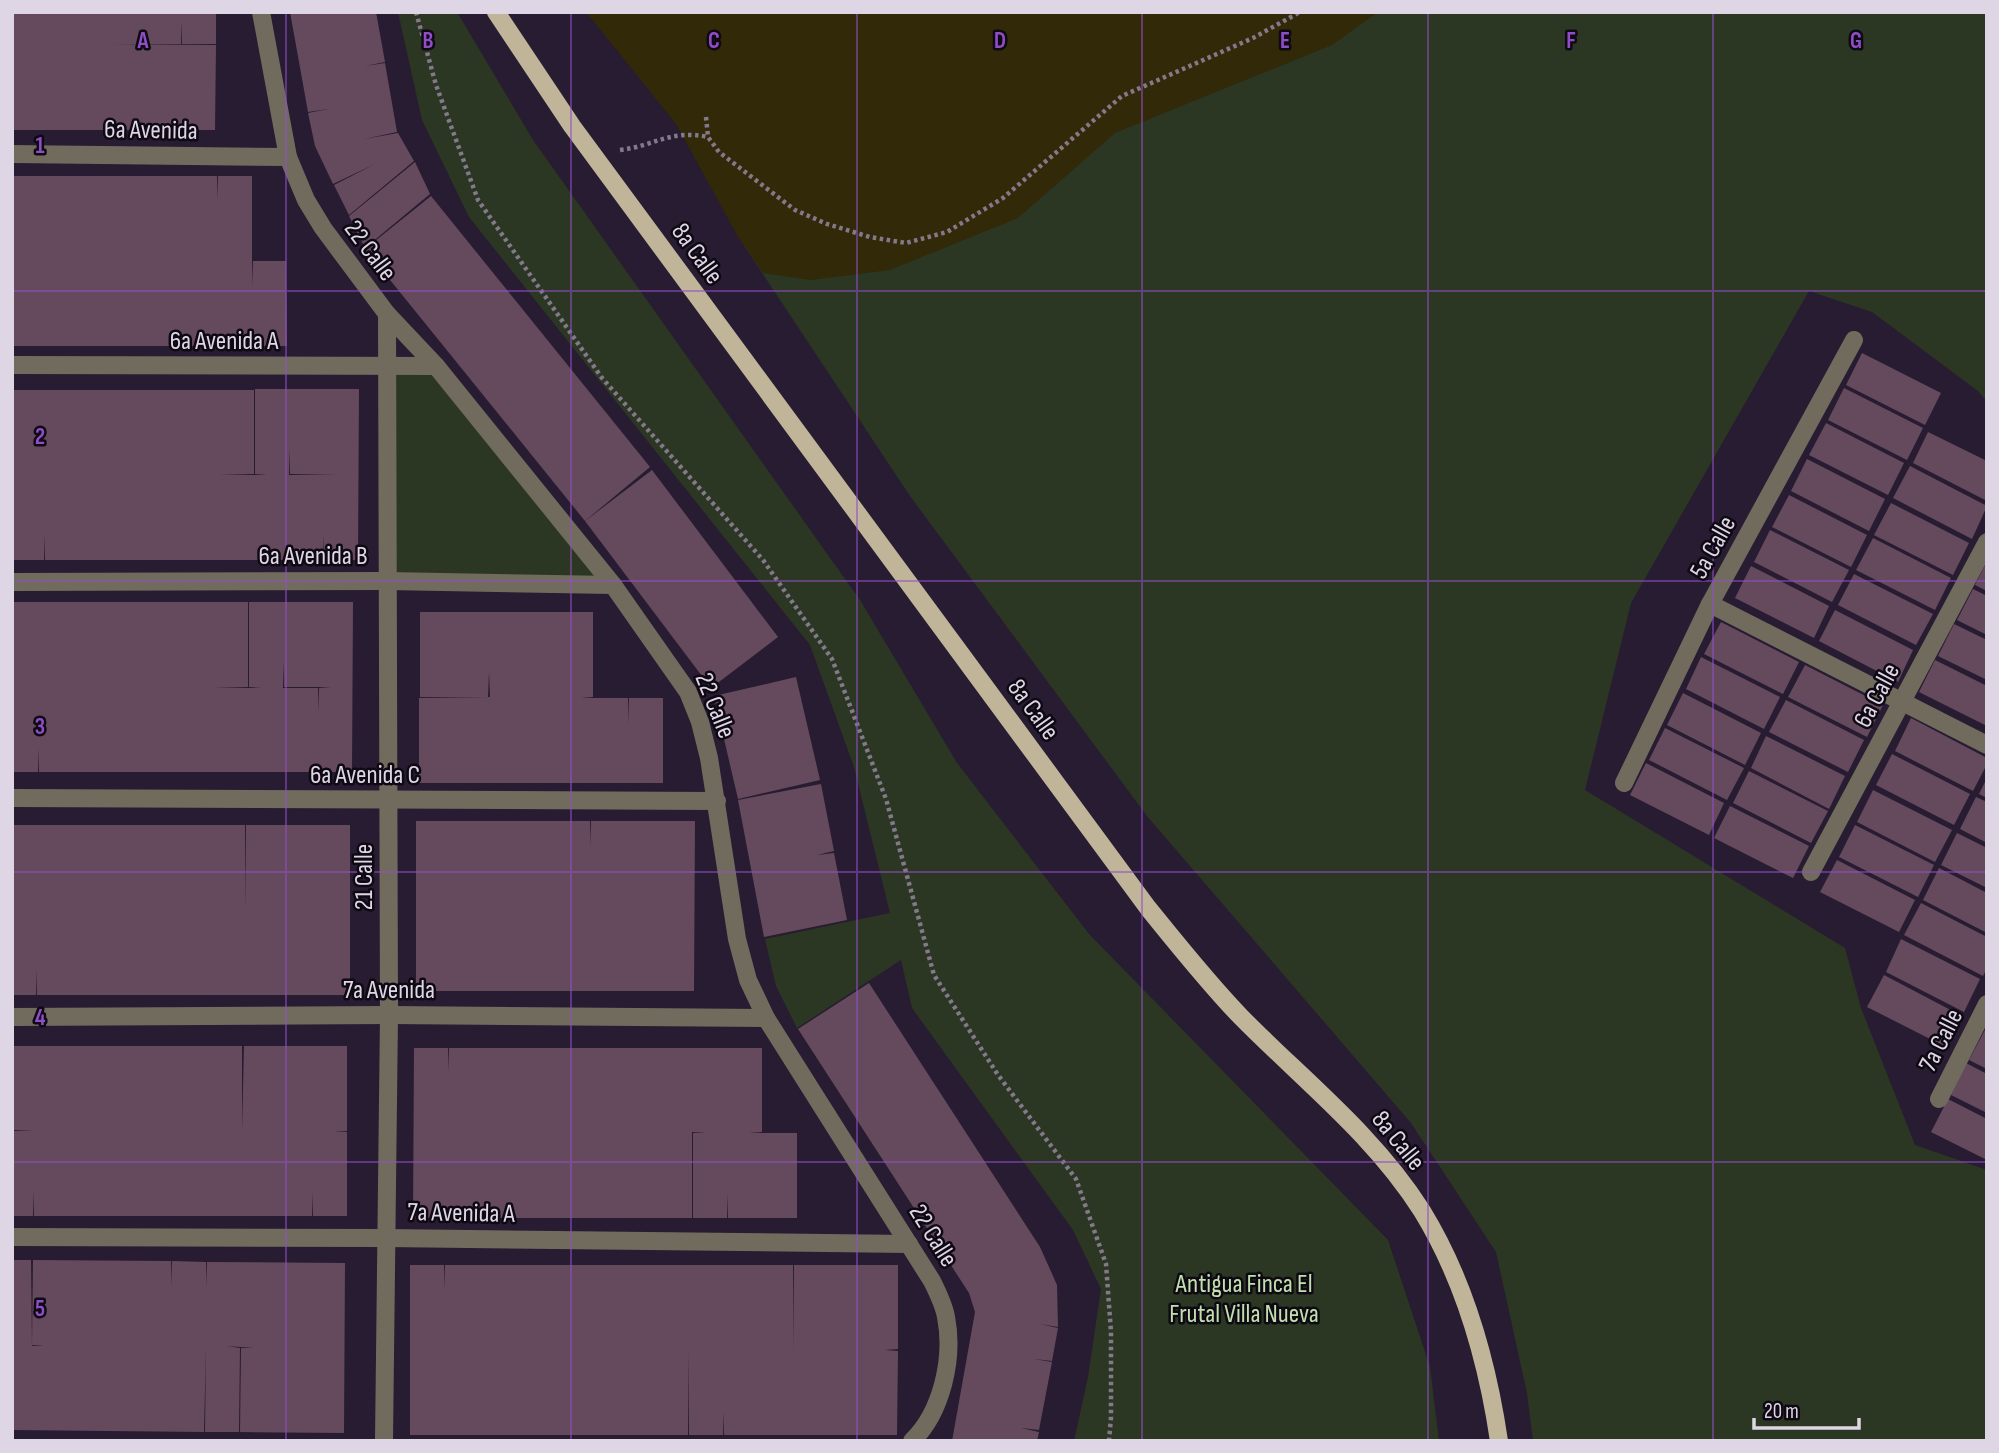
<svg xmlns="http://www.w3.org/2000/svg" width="1999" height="1453" viewBox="0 0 1999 1453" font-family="'Sofia Sans Condensed',sans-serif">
	<rect width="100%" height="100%" fill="#281c32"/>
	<g fill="#2b3723">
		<path d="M398,12H457L533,140L860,600L957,763L1089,934L1388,1240L1430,1367L1439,1441H1074L1088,1377L1101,1289L1073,1230L912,1008L901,960L797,1028L776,986L765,939L890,913L854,767L810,645L469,217L422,120Z"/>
		<path d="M1084,12H1987V402L1978,391L1872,312L1809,291L1631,603L1585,790L1845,948L1861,1008L1915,1145L1987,1170V1441H1533L1527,1393L1496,1252L1411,1123L1147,816L910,496L737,235Z"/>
		<path d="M436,366L613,585L387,581L386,367Z"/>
	</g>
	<path fill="#312908" d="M586,12H1378L1332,45L1115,133L1018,218L890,270L811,280L763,273L737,235L676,124Z"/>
	<g fill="#654a5d" fill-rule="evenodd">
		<path d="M12,12H216V44H182V20L181,44H111L216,45L215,130H12Z"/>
		<path d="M290,12H376L385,62L365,66L385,63L397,132L364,139L398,133L414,161L349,215L334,185L375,164L333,184L315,146L308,113L328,109L308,112Z"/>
		<path d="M415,162L430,194L365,248L349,216Z"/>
		<path d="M12,176H217V200L218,176H252V286L253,261H286L287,346H12Z"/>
		<path d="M431,196L650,467L585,521L365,249Z"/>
		<path d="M1862,353L1941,393L1925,425L1846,385Z"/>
		<path d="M1844,388L1923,428L1907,460L1828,420Z"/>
		<path d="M255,389H359L358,560H324V535L323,560H45V535L44,560H12V390H254V474L219,475H267L255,474ZM289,449L290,474L337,475H289Z"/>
		<path d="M1826,423L1904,463L1888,495L1809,455Z"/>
		<path d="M1928,432L1987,461V501L1913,463Z"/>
		<path d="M1807,459L1885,499L1869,531L1791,491Z"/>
		<path d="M1910,466L1987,506L1972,539L1893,498Z"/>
		<path d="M652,470L778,637L711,688L585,521Z"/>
		<path d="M1789,495L1867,535L1851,567L1772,527Z"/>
		<path d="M1891,503L1969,543L1953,575L1874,535Z"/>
		<path d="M1770,530L1849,570L1832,602L1754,562Z"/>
		<path d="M1873,538L1951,578L1935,610L1856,570Z"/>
		<path d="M1987,561V591L1975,585Z"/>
		<path d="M1751,566L1829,606L1814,638L1735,598Z"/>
		<path d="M1854,574L1933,614L1916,645L1838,605Z"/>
		<path d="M1973,589L1987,596V635L1957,620Z"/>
		<path d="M12,602H248V687L213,688H261L249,687V602H353L352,772H39V748L38,772H12ZM283,661L284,687H331L319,688V712L318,688H283Z"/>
		<path d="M1835,610L1913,650L1898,682L1819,641Z"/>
		<path d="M420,612H593V697L581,698H628V724L629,698H663V783H419V698L490,697L489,672L488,697H420Z"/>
		<path d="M1721,622L1799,662L1783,694L1704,654Z"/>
		<path d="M1954,624L1987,640V680L1938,656Z"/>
		<path d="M1701,657L1780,697L1764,729L1686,689Z"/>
		<path d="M1935,660L1987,686V726L1919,692Z"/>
		<path d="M1805,665L1883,705L1867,737L1788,697Z"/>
		<path d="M796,677L820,780L738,799L714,696Z"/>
		<path d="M1683,693L1761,733L1745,765L1667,725Z"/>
		<path d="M1786,700L1864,740L1848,772L1769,732Z"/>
		<path d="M1911,718L1987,758V764L1973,791L1895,751Z"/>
		<path d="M1665,728L1744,768L1727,800L1649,760Z"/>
		<path d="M1766,736L1845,776L1829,809L1751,768Z"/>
		<path d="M1892,754L1970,794L1954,825L1876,785Z"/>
		<path d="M1646,763L1724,803L1709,835L1630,795Z"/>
		<path d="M1749,771L1828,811L1811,843L1733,803Z"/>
		<path d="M1987,778V798L1979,794Z"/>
		<path d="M821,784L834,851L817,855L834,853L847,920L764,937L738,800Z"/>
		<path d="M1873,790L1952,830L1935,862L1857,822Z"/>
		<path d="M1976,797L1987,802V843L1960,829Z"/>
		<path d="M1730,806L1809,846L1793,878L1714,838Z"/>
		<path d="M416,821H590V846L591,821H695L694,991H416Z"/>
		<path d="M12,825H245V910L246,825H350V995H37V970L36,995H12Z"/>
		<path d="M1855,825L1934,865L1918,897L1839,857Z"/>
		<path d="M1957,833L1987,848V888L1941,865Z"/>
		<path d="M1837,860L1915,900L1899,932L1820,892Z"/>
		<path d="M1939,868L1987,893V933L1923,900Z"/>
		<path d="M1921,903L1987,937V968L1983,976L1904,935Z"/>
		<path d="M1901,939L1980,979L1964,1012L1886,972Z"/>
		<path d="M1884,975L1962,1016L1946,1047L1867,1007Z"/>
		<path d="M869,983L1040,1247L1057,1285L1058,1327L1040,1324L1058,1328L1052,1361L1034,1359L1052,1362L1039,1430L1021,1428L1039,1432L1037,1441H952L975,1312L969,1293L798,1029Z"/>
		<path d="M1987,1026V1069L1969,1060Z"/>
		<path d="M12,1046H242V1131L244,1046H347V1131L334,1132H347V1216H313L312,1192V1216H34V1191L33,1216H12V1131H34L12,1130Z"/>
		<path d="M414,1048H448V1072L449,1048H762V1132L749,1133H797V1218H728V1193L727,1218H693V1133L706,1132H692V1218H413Z"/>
		<path d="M1966,1063L1987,1074V1113L1951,1095Z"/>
		<path d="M1948,1099L1987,1119V1160L1931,1132Z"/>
		<path d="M12,1260H31L32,1346H44L32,1345L33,1260L171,1261V1286L172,1261L206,1262L207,1286V1262L345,1263L344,1433L240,1432L241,1348L254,1347H240L227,1346L240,1348L239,1432H205L206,1346L204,1432L12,1430Z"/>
		<path d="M410,1265H444V1289L445,1265H793V1350L794,1265H898V1349L885,1350L898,1351L897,1435H724V1411L723,1435H689V1350L688,1435H410Z"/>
	</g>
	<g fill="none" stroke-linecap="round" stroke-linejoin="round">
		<g stroke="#83798b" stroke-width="4.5" stroke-dasharray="3.5 3.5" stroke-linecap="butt">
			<path d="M416,12L436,85L478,200L602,378L763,560L832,659L886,799L934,975L998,1075L1076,1179L1106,1264L1111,1332V1417L1109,1441"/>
			<path d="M706,117L708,137L719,152L795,210L827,224L870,237L906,243L947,232L1003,198L1122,96L1253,38L1300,12"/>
			<path d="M620,150C654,146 671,129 708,137"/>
		</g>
		<g stroke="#716b5e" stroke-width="18">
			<path d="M261,12L288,157L306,200L323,228L387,314L436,366L613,585L688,692L700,722L709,758L737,939L748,980L766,1018L932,1281C938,1293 944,1305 946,1317C954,1358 942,1412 912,1441"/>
			<path d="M12,154L288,157"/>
			<path d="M12,365L436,366"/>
			<path d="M12,582L387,581L613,585"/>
			<path d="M1710,604L1987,745"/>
			<path d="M1624,783L1710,604L1854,340"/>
			<path d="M12,798L717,801"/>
			<path d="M1811,872L1987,542"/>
			<path d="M12,1017L389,1015L766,1018"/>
			<path d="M1939,1099L1987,1004"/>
			<path d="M12,1237L386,1238L909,1244"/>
			<path d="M384,1441L389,1015L387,314"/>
		</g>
		<path stroke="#c1b599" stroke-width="18" d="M496,12L572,126L1148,908C1178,945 1208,983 1241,1017C1303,1080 1374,1135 1422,1211C1465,1281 1487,1360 1499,1441"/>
	</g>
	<path fill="none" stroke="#8f4ec7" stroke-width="2" stroke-opacity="0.55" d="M286,12V1441M571,12V1441M857,12V1441M1142,12V1441M1428,12V1441M1713,12V1441M12,291H1987M12,581H1987M12,872H1987M12,1162H1987"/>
	<g text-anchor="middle" stroke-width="5" stroke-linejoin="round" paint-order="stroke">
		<g font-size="26" fill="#ded6e5" stroke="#0e0913">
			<text transform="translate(151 129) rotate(1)" y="9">6a Avenida</text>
			<text transform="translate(371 250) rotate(53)" y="9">22 Calle</text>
			<text transform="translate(698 253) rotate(54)" y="9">8a Calle</text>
			<text x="224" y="349">6a Avenida A</text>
			<text transform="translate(1712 547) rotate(-61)" y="9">5a Calle</text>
			<text x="313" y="564">6a Avenida B</text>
			<text transform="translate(1876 695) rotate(-62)" y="9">6a Calle</text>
			<text transform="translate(716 705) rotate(68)" y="9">22 Calle</text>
			<text transform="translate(1034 709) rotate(54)" y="9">8a Calle</text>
			<text x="365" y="783">6a Avenida C</text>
			<text transform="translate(363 877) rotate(-90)" y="9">21 Calle</text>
			<text x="389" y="998">7a Avenida</text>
			<text transform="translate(1940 1040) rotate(-63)" y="9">7a Calle</text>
			<text transform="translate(1399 1140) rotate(51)" y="9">8a Calle</text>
			<text transform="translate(461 1212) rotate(1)" y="9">7a Avenida A</text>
			<text transform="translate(934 1235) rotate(58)" y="9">22 Calle</text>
		</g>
		<g font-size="26" fill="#c0e0ad" stroke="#0e0913">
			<text x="1244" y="1292">Antigua Finca El<tspan x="1244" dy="30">Frutal Villa Nueva</tspan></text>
		</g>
	</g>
	<g font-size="23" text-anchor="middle" font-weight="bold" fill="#8f4ec7" stroke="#0e0913" stroke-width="5" stroke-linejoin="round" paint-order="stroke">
		<text x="143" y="48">A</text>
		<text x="428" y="48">B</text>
		<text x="714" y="48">C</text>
		<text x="1000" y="48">D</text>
		<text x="1285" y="48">E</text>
		<text x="1571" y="48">F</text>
		<text x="1856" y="48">G</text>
		<text x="40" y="153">1</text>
		<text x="40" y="444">2</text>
		<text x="40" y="734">3</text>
		<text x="40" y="1025">4</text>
		<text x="40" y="1316">5</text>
	</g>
	<rect width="1999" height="1453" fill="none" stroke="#ded6e5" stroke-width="28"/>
	<path d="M1754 1418v10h105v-10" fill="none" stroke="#ded6e5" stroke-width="3.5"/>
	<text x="1764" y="1418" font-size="21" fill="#ded6e5" stroke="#0e0913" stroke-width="5" paint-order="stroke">20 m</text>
</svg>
